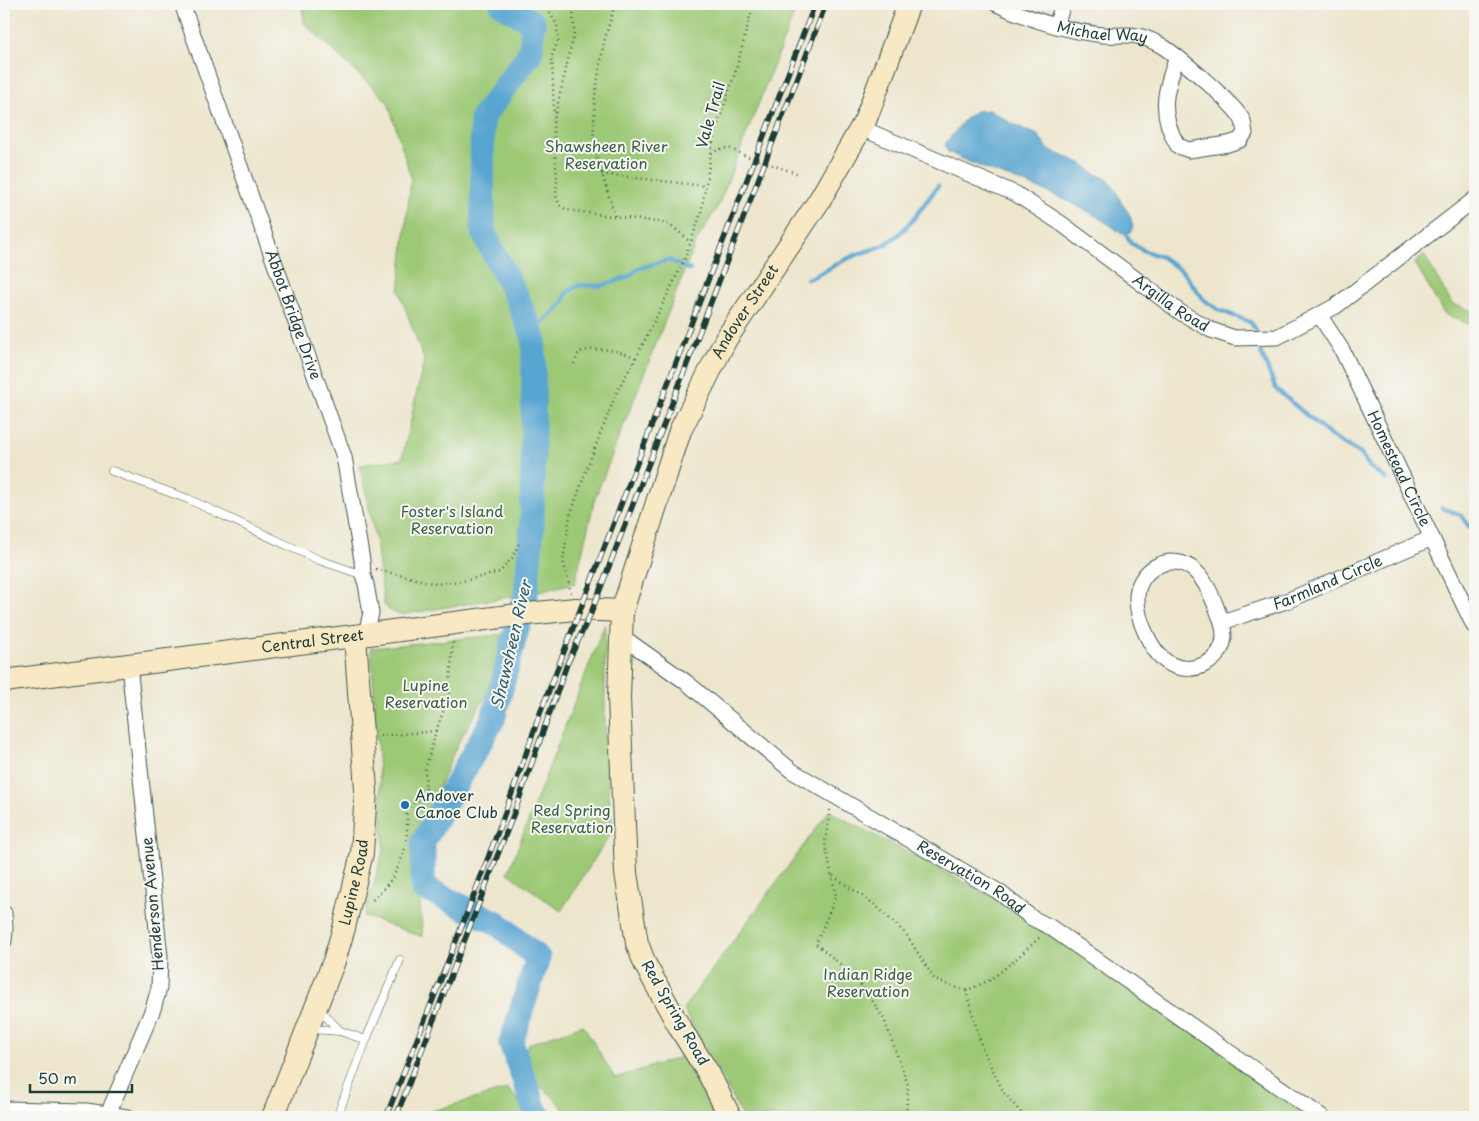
<svg xmlns="http://www.w3.org/2000/svg" width="1479" height="1121" viewBox="0 0 1479 1121" font-family="'Playpen Sans',sans-serif">
	<rect width="100%" height="100%" fill="#f6f6f2"/>
	<filter id="ink" filterUnits="userSpaceOnUse"><feTurbulence type="fractalNoise" baseFrequency=".02" numOctaves="2"/><feDisplacementMap in="SourceGraphic" scale="10" xChannelSelector="R" yChannelSelector="G"/><feConvolveMatrix kernelMatrix="1 2 1 2 8 2 1 2 1" color-interpolation-filters="sRGB"/></filter>
	<filter id="wash" filterUnits="userSpaceOnUse"><feTurbulence type="fractalNoise" baseFrequency=".0096" numOctaves="4" result="noise"/><feDisplacementMap in="SourceGraphic" scale="20" xChannelSelector="R" yChannelSelector="G"/><feGaussianBlur stdDeviation="1.12" result="paint"/><feColorMatrix in="noise" values="0 0 0 0 0 0 0 0 0 0 0 0 0 0 0 0 0 1.4 0 .05"/><feComposite in="paint" operator="in"/></filter>
	<g filter="url(#wash)">
		<rect width="100%" height="100%" fill="#ede6cd"/>
		<g fill="#9dc976" stroke="#5e8355">
			<path d="M302,4H798L718,206L696,242L595,498L575,583L526,594L406,614C396,615 391,612 384,605L376,542L360,465L402,459L424,360L399,291L411,177L388,102L304,23Z"/>
			<path d="M1424,255L1452,304L1475,312V327L1444,314L1415,263Z"/>
			<path d="M605,624V727L607,777L613,830L561,911L508,873Z"/>
			<path d="M525,632L490,688L457,745L414,845L423,937L364,916L384,849L371,648Z"/>
			<path d="M829,811L1032,918L1321,1117H742L718,1070L683,1009Z"/>
			<path d="M583,1025L615,1078L681,1057L706,1099L714,1117H570L552,1096L535,1082L525,1068L522,1062L528,1044Z"/>
			<path d="M508,1089L533,1117H415V1116Z"/>
		</g>
		<path fill="#58a5d1" stroke="#3c7182" d="M989,110L1013,124L1038,135L1049,150L1081,163L1094,173L1107,179L1116,191L1121,202L1130,215L1133,227L1131,232L1122,234C1092,210 1054,194 1019,181C995,172 970,164 947,151L945,144L965,119L976,111Z"/>
		<g fill="none" stroke-linecap="round" stroke-linejoin="round">
			<g stroke="#58a5d1" stroke-width="4.5">
				<path d="M1123,228L1131,243L1145,251L1162,257L1183,272L1204,300L1219,310L1250,322L1256,330"/>
				<path d="M807,279C823,274 834,264 849,258C861,252 874,250 886,244C908,230 923,206 938,186"/>
				<path d="M534,339L544,321L556,311L564,301L565,295L572,289L580,285L600,286L628,277L639,268L669,260L690,270"/>
				<path d="M1261,353L1276,389L1331,436L1360,453L1370,467L1386,479"/>
				<path d="M1442,508L1461,515L1475,535"/>
			</g>
			<path stroke="#58a5d1" stroke-width="25" d="M502,4L533,23L531,52L482,118L483,232L517,298L534,339L532,528L526,594L493,719L423,842V888L497,923L538,958L511,1043L536,1113L540,1117"/>
		</g>
	</g>
	<g filter="url(#ink)">
		<g fill="none" stroke-linecap="round" stroke-linejoin="round">
			<g stroke="#3e564b" stroke-width="9">
				<g id="lane">
					<path d="M112,471L188,499L319,560L363,575"/>
					<path d="M310,1029L340,1031L319,1009"/>
					<path d="M340,1031L366,1040"/>
					<path d="M337,1117L366,1040L400,960"/>
				</g>
			</g>
			<g stroke="#3e564b" stroke-width="17">
				<g id="street">
					<path id="s1" d="M182,4L344,457L362,560L363,575L366,584L371,613L366,634"/>
					<path id="s2" d="M997,4C1031,20 1066,31 1103,35C1114,36 1126,34 1137,36C1145,37 1155,42 1162,46C1179,57 1235,104 1243,121C1244,125 1244,129 1245,133L1240,140L1228,144L1189,150L1178,146C1158,113 1165,91 1177,57"/>
					<path d="M1056,26L1063,4"/>
					<path id="s3" d="M861,128L1016,194L1062,224L1180,312L1211,330L1235,338L1277,337L1336,306L1475,199"/>
					<path id="s4" d="M1320,316L1342,350L1474,626"/>
					<path id="s5" d="M1222,622C1215,605 1209,584 1195,571C1173,551 1139,567 1137,596C1136,618 1152,656 1172,665C1193,675 1222,662 1224,637C1224,632 1223,626 1222,622L1289,600L1432,538"/>
					<path id="s6" d="M621,636L686,682L792,771L999,892L1032,918L1050,927L1322,1117"/>
					<path d="M4,913L5,929L4,941"/>
					<path d="M4,1109L86,1111L108,1114"/>
					<path d="M127,1117L108,1114L153,1009L159,988L160,957L129,665"/>
				</g>
			</g>
			<g stroke="#3e564b" stroke-width="24">
				<g id="secondary">
					<path id="s7" d="M4,681L509,616L575,609L622,611"/>
					<path id="s8" d="M273,1117L334,961L344,928L362,853L366,790L355,636"/>
					<path id="s9" d="M730,1117L709,1074L680,1028L645,964L637,943L626,873L619,698L622,611L680,431L726,339L819,201L865,121L909,4"/>
				</g>
			</g>
			<g stroke="#3e564b" stroke-width="2.5" stroke-dasharray="1 4" stroke-linecap="butt">
				<path d="M545,4L557,25L558,41L552,56L554,115"/>
				<path d="M573,4L574,34L553,124L557,179L556,195L559,205L567,210L665,223L677,230L690,242"/>
				<path d="M711,153L721,149L729,148L746,156L799,174"/>
				<path d="M602,174L706,186"/>
				<path d="M615,216L593,145L595,96L604,42L615,4"/>
				<path d="M574,364L579,352C599,347 618,349 636,358"/>
				<path d="M376,569L436,584L468,580L500,572L512,558L519,543"/>
				<path d="M571,593L563,561L570,516L587,468L618,389L636,358L684,261L701,213L714,136L736,70L751,13V4"/>
				<path d="M380,736L436,731"/>
				<path d="M830,810L825,844L836,896L816,944L851,973L868,994L884,1019L908,1085L906,1117"/>
				<path d="M833,876L874,904L906,934L935,980L966,991L982,1048L1004,1093L1025,1117"/>
				<path d="M368,901H371C399,878 411,846 406,810C412,802 420,801 426,793L425,770L436,731L449,696L453,641"/>
				<path d="M966,991L990,980L1014,961L1039,938"/>
			</g>
			<use href="#lane" stroke="#fff" stroke-width="8"/>
			<use href="#street" stroke="#fff" stroke-width="15"/>
			<use href="#secondary" stroke="#f8e8c3" stroke-width="22"/>
			<g stroke="#1f3d34" stroke-width="5.5">
				<g id="rail">
					<path d="M386,1117C439,984 493,852 539,716L815,4"/>
					<path d="M396,1117L517,805L567,664L591,613L826,4"/>
				</g>
			</g>
			<use href="#rail" stroke="#f6f6f2" stroke-width="4" stroke-dasharray="11" stroke-linecap="butt"/>
		</g>
	</g>
	<circle fill="#1f6fb2" stroke="#f6f6f2" stroke-width="2" cx="405" cy="805" r="5"/>
	<g text-anchor="middle" stroke-width="4" stroke-linejoin="round" paint-order="stroke">
		<g font-size="15" fill="#1f3d34" stroke="#f6f6f2">
			<text dy="5" stroke="none"><textPath href="#s2" startOffset="110">Michael Way</textPath></text>
			<text transform="translate(711 115) rotate(-74)" y="5">Vale Trail</text>
			<text dy="5" stroke="none"><textPath href="#s3" startOffset="358">Argilla Road</textPath></text>
			<text dy="5" stroke="none"><textPath href="#s9" startOffset="856">Andover Street</textPath></text>
			<text dy="5" stroke="none"><textPath href="#s1" startOffset="330">Abbot Bridge Drive</textPath></text>
			<text dy="5" stroke="none"><textPath href="#s4" startOffset="172">Homestead Circle</textPath></text>
			<text dy="5" stroke="none"><textPath href="#s5" startOffset="414">Farmland Circle</textPath></text>
			<text dy="5" stroke="none"><textPath href="#s7" startOffset="311">Central Street</textPath></text>
			<text dy="5" stroke="none"><textPath href="#s6" startOffset="426">Reservation Road</textPath></text>
			<text dy="5" stroke="none"><textPath href="#s8" startOffset="249">Lupine Road</textPath></text>
			<text transform="translate(153 904) rotate(-95)" y="5">Henderson Avenue</text>
			<text transform="translate(675 1013) rotate(60)" y="5">Red Spring Road</text>
		</g>
		<g font-size="15" fill="#3e6044" stroke="#f6f6f2">
			<text x="606" y="152">Shawsheen River<tspan x="606" dy="17">Reservation</tspan></text>
			<text x="452" y="517">Foster's Island<tspan x="452" dy="17">Reservation</tspan></text>
			<text x="426" y="691">Lupine<tspan x="426" dy="17">Reservation</tspan></text>
			<text x="572" y="816">Red Spring<tspan x="572" dy="17">Reservation</tspan></text>
			<text x="868" y="980">Indian Ridge<tspan x="868" dy="17">Reservation</tspan></text>
		</g>
		<g font-size="15" fill="#1f3d34" stroke="#f6f6f2" text-anchor="start">
			<text x="415" y="801">Andover<tspan x="415" dy="17">Canoe Club</tspan></text>
		</g>
		<g font-size="16" font-style="italic" fill="#305c63" stroke="#f6f6f2">
			<text transform="translate(511 645) rotate(-77)" y="6">Shawsheen River</text>
		</g>
	</g>
	<rect width="1479" height="1121" fill="none" stroke="#f6f6f2" stroke-width="20"/>
	<path d="M30 1084v8h102v-8" fill="none" stroke="#1f3d34" stroke-width="2.5"/>
	<text x="38" y="1084" font-size="15" fill="#1f3d34" stroke="#f6f6f2" stroke-width="4" paint-order="stroke">50 m</text>
</svg>
